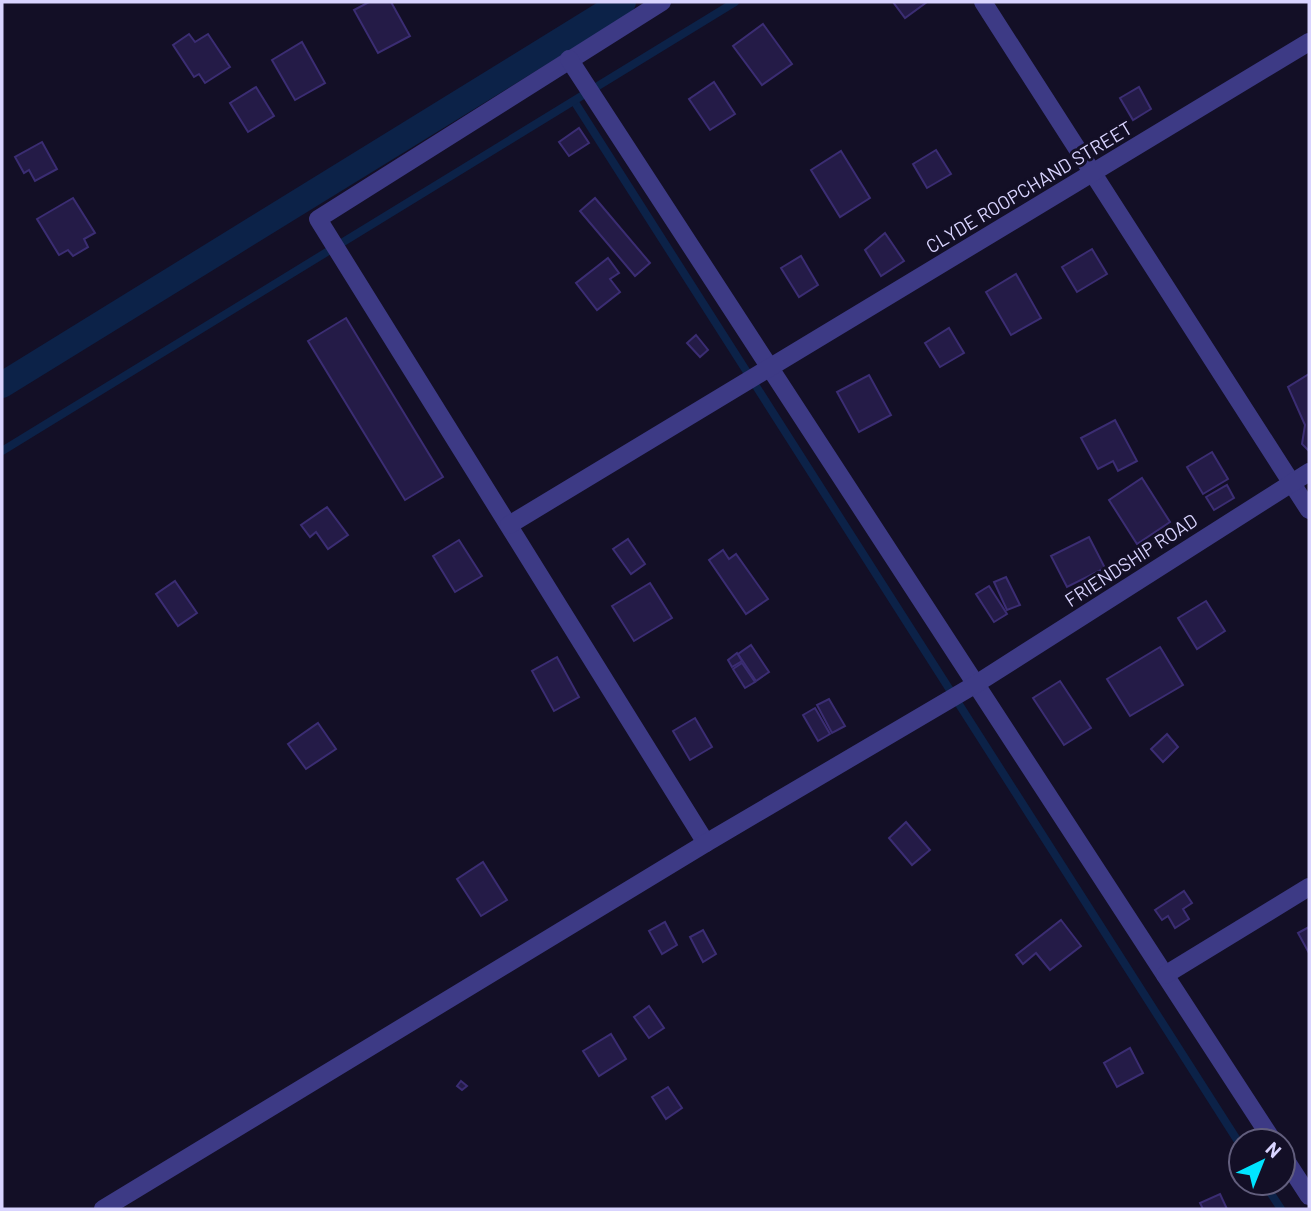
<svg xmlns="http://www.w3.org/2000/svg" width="1311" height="1211" viewBox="0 0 1311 1211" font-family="Barlow,sans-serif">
	<rect width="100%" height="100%" fill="#130f26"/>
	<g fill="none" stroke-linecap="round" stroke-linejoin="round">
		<g stroke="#0c2248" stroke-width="8">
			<path d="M574,101L1241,1146"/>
			<path d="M2,451L735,2"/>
			<path d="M1264,1183L1281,1209"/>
		</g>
		<path stroke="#0c2248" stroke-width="26" d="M2,385L623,2"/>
	</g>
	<g fill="#241b47" stroke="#3b2d73" stroke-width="2">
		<path d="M369,2H391L410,36L378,53L354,10Z"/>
		<path d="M893,2H927L905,18Z"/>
		<path d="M763,24L792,64L762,85L733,46Z"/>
		<path d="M189,34L195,42L208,34L230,67L205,83L199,74L194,77L173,45Z"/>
		<path d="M302,42L325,83L295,100L272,60Z"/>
		<path d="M714,82L735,114L710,130L689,99Z"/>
		<path d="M256,87L274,116L248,132L230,103Z"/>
		<path d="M1139,87L1151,109L1133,120L1120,98Z"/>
		<path d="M579,128L589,143L569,156L559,142Z"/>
		<path d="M42,142L57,169L35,181L29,170L24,173L15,157Z"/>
		<path d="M936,150L951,174L927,188L913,164Z"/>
		<path d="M841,151L870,198L840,217L811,170Z"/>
		<path d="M73,198L95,233L84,239L88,247L73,256L68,250L59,255L37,219Z"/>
		<path d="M595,198L650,263L635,276L580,211Z"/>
		<path d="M885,233L904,261L881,276L865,250Z"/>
		<path d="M1092,249L1107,274L1077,292L1062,267Z"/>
		<path d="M801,256L818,285L799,297L781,268Z"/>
		<path d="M608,258L619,273L610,279L620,292L597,310L576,283Z"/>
		<path d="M1016,274L1041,318L1011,335L986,292Z"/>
		<path d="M346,318L443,477L405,500L308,341Z"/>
		<path d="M949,328L964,353L940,367L925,343Z"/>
		<path d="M696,335L708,350L700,357L687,343Z"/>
		<path d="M1309,374V451L1302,444L1305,425L1288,387Z"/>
		<path d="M869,375L891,415L859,432L837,392Z"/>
		<path d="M1115,420L1137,461L1118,471L1113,461L1098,469L1081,438Z"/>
		<path d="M1212,452L1228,479L1203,494L1187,467Z"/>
		<path d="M1142,478L1170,522L1137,544L1109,500Z"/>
		<path d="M1227,485L1234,498L1214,510L1206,497Z"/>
		<path d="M327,507L348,535L328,549L316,532L310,537L301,525Z"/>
		<path d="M1089,537L1105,568L1067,587L1051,556Z"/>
		<path d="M628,539L645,564L631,574L613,549Z"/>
		<path d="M459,540L482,576L455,592L433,556Z"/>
		<path d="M723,550L729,559L736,554L768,599L746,614L709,560Z"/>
		<path d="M1006,577L1020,605L1007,610L994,582Z"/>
		<path d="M175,581L197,613L178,626L156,594Z"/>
		<path d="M650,583L672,618L634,641L612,606Z"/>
		<path d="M989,586L1007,614L994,622L976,594Z"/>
		<path d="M1206,601L1225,631L1197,649L1178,618Z"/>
		<path d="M751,645L769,672L756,681L738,654Z"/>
		<path d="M1160,647L1183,685L1130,716L1107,679Z"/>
		<path d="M737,653L742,661L732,667L728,660Z"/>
		<path d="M557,657L579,697L554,711L532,671Z"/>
		<path d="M742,663L755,682L745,688L733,669Z"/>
		<path d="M1060,681L1091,728L1064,745L1033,698Z"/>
		<path d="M829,699L845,726L832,733L817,705Z"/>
		<path d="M815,708L830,734L818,741L803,715Z"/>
		<path d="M695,718L712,747L690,760L673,731Z"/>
		<path d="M318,723L336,749L306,769L288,744Z"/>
		<path d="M1167,734L1178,747L1163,762L1151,749Z"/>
		<path d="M906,822L930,850L912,865L889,838Z"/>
		<path d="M483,862L507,900L481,916L457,879Z"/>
		<path d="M1184,891L1192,903L1183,909L1189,919L1175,928L1168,916L1162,920L1155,910Z"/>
		<path d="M1061,920L1081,946L1050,970L1036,953L1023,964L1016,955Z"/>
		<path d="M665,922L677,945L662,954L649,931Z"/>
		<path d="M1309,927V953L1298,933Z"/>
		<path d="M703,930L716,954L703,962L690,937Z"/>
		<path d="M649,1006L664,1028L649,1038L634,1017Z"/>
		<path d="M611,1034L626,1059L599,1076L583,1051Z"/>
		<path d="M1130,1048L1143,1073L1117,1087L1104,1063Z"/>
		<path d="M461,1081L467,1086L462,1090L457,1086Z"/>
		<path d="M668,1087L682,1108L666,1119L652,1097Z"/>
		<path d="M1220,1194L1227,1209H1203L1200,1203Z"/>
	</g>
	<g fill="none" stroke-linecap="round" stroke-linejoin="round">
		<g stroke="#3d3a85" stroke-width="18">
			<path d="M662,2L318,219L706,843"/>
			<path d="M983,2L1309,510"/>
			<path d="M569,59L1273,1141"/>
			<path d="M509,525L1309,42"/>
			<path d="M1165,975L1309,887"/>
			<path d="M1283,1156L1309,1196"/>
			<path d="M103,1209L706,843L976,684L1309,472"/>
		</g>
	</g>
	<g text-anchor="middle" stroke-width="6" stroke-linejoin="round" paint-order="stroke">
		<g font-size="19" fill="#d9d4ff" stroke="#130f26">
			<text transform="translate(1029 187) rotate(-31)" y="7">CLYDE ROOPCHAND STREET</text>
			<text transform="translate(1131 560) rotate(-33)" y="7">FRIENDSHIP ROAD</text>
		</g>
	</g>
	<rect width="1311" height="1211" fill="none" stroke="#d9d4ff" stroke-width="7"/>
	<g transform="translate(1262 1162) rotate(43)"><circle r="33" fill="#130f26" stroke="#625e7d" stroke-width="2"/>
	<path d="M0-5L12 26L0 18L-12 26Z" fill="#00e5ff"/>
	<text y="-10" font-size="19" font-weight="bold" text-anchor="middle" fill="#d9d4ff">N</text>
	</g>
</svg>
